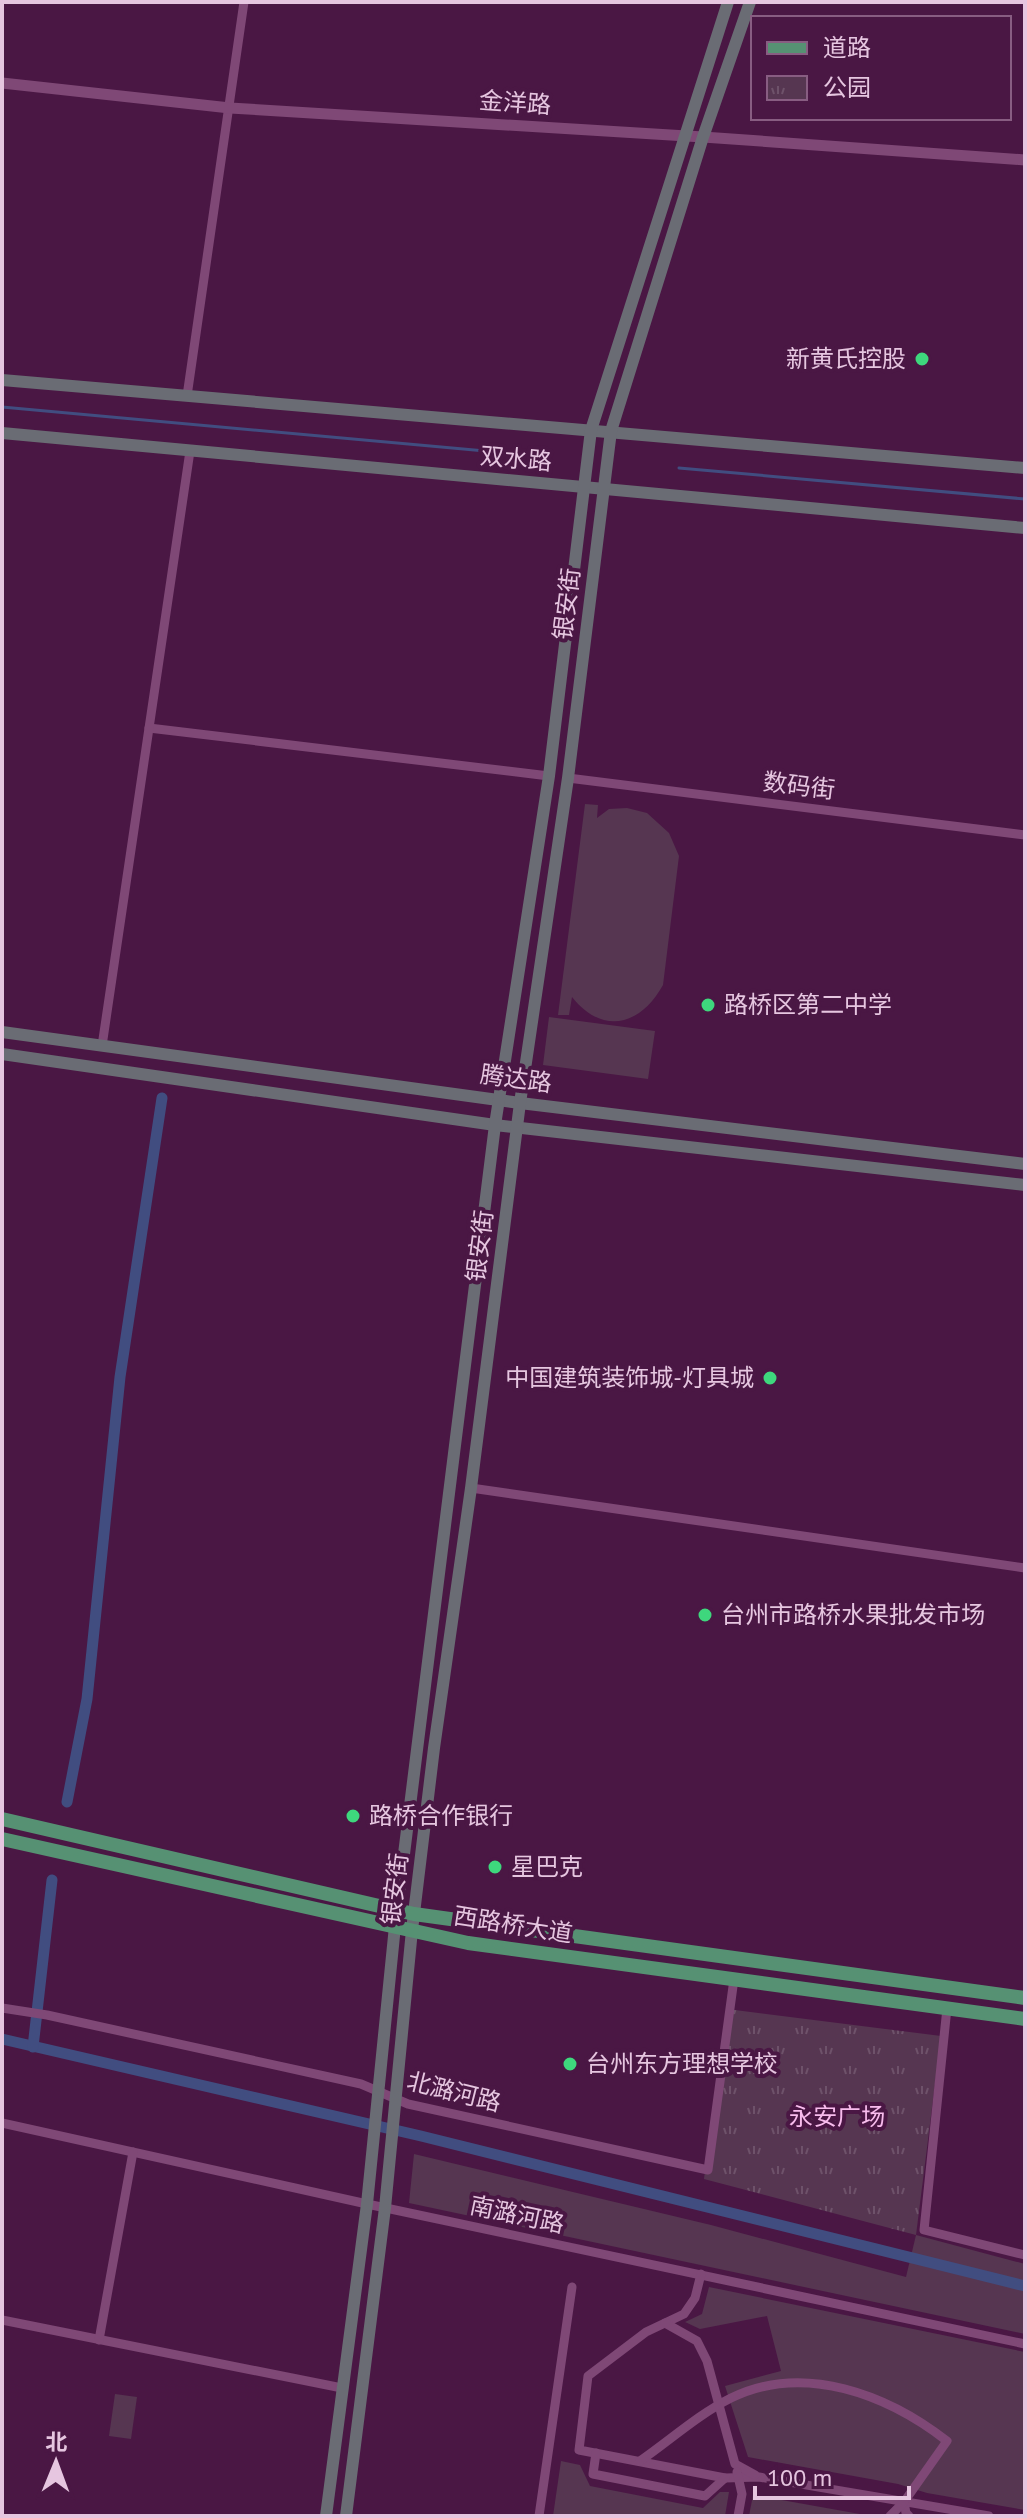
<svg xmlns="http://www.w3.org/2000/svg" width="1027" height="2518" viewBox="0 0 1027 2518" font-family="'PT Sans','Noto Sans SC',sans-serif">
	<defs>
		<pattern id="park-tufts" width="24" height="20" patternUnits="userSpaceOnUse" patternTransform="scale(2)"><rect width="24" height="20" fill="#563651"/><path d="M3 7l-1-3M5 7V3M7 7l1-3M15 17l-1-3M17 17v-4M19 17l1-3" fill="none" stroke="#6e526a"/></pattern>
	</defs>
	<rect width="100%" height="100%" fill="#4a1744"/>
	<g fill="#563651">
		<path d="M585,804L598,805L597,818L609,809L627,808L647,813L669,833L679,856L663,985C641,1025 603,1036 572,997L569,1015H558Z"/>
		<path d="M549,1017L655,1031L648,1079L543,1065Z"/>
		<path d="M414,2154L711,2225L906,2277L916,2235L1025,2264V2334L409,2203Z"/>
		<path d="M709,2287L1025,2352V2510L927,2493L898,2484L748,2457L725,2386L781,2371L767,2316L700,2329L685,2322L702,2314Z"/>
		<path d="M115,2394L137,2397L131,2439L109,2436Z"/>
		<path d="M561,2461L580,2465L590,2486L703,2508L720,2492H729L725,2516H553Z"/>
		<path d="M753,2495L871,2516H749Z"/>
	</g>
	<path fill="url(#park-tufts)" d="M727,2009L941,2036L916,2235L704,2179Z"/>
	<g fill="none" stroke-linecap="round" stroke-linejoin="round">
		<g stroke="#414d80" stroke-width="3">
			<path d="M2,407L540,456"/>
			<path d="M679,468L1025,499"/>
		</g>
		<g stroke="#414d80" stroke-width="11">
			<path d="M67,1802L87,1699L120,1377L162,1098"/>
			<path d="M2,2039L421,2136L1025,2286"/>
			<path d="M33,2047L52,1880"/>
		</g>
		<g stroke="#7f4876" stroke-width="9">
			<path d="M187,396L244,2"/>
			<path d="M149,728L549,776"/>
			<path d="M568,778L1025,835"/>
			<path d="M102,1046L190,451"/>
			<path d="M471,1488L1025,1568"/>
			<path d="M2,2008L47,2015L361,2084L408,2104L708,2170L734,1979"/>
			<path d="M947,2008L924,2230L1025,2255"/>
			<path d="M2,2123L367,2204L1025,2344"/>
			<path d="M701,2274L695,2298L684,2314L646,2332L588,2376L579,2450L725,2478L759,2477L989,2516"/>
			<path d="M2,2320L342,2388"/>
			<path d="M665,2323L697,2341L707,2361L735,2464L755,2475"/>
			<path d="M99,2340L133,2152"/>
			<path d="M596,2453L593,2474L705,2496L725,2478"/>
			<path d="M640,2461C669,2441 699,2414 731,2398C804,2362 888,2395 947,2441L904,2502L906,2513L909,2516"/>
			<path d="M737,2472L742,2494L738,2516"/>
			<path d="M539,2516L572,2287"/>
			<path d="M890,2516L904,2502"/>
		</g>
		<path stroke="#7f4876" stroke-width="11" d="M2,83L230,108L703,137L1025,160"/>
		<g stroke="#6a6c74" stroke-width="12">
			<path d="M2,380L1025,468"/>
			<path d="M2,433L1025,528"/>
			<path d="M2,1032L520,1103L1025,1164"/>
			<path d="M2,1054L495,1125L1025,1185"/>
			<path d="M326,2516L367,2204L395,1926L495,1125L549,776L591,430L728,2"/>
			<path d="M346,2516L385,2208L412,1930L434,1748L471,1488L520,1103L568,778L611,431L703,137L750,2"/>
		</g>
		<g stroke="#569173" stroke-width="14">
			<path d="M2,1819L414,1914L1025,1998"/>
			<path d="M2,1839L468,1943L1025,2019"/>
		</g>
	</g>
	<g fill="#3ed77d" stroke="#4a1744" stroke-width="3">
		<circle cx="922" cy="359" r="8"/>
		<circle cx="708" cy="1005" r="8"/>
		<circle cx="770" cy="1378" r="8"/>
		<circle cx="705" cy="1615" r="8"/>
		<circle cx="353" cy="1816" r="8"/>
		<circle cx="495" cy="1867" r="8"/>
		<circle cx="570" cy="2064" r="8"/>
	</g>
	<g text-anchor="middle" stroke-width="8" stroke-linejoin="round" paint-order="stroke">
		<g font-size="24" fill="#e6c6e0" stroke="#4a1744">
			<text transform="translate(515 103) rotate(4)" y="8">金洋路</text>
			<text transform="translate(516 459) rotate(5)" y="8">双水路</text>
			<text transform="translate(567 604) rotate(-83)" y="8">银安街</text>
			<text transform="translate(799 786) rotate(7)" y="8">数码街</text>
			<text transform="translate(516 1079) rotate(8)" y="8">腾达路</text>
			<text transform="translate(480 1246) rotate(-83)" y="8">银安街</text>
			<text transform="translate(395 1889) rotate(-83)" y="8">银安街</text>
			<text transform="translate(513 1925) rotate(9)" y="8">西路桥大道</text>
			<text transform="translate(454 2092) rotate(14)" y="8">北潞河路</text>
			<text transform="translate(517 2215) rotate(12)" y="8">南潞河路</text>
		</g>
		<g font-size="24" fill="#e6c6e0" stroke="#4a1744" text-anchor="start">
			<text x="906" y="367" text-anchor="end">新黄氏控股</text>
			<text x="724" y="1013">路桥区第二中学</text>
			<text x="754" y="1386" text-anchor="end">中国建筑装饰城-灯具城</text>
			<text x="721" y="1623">台州市路桥水果批发市场</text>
			<text x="369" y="1824">路桥合作银行</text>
			<text x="511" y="1875">星巴克</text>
			<text x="586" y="2072">台州东方理想学校</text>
		</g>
		<g font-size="24" fill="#f8bced" stroke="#4a1744">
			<text x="837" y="2125">永安广场</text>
		</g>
	</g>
	<rect width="1027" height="2518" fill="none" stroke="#e6c6e0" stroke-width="8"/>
	<rect x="751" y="16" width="260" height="104" fill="#4a1744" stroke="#885d82" stroke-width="2"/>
	<rect x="767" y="42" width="40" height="12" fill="#569173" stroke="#885d82" stroke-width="2"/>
	<text x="823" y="56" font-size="24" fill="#e6c6e0">道路</text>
	<rect x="767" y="76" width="40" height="24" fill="url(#park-tufts)" stroke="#885d82" stroke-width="2"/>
	<text x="823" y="96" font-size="24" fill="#e6c6e0">公园</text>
	<g transform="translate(56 2462) rotate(1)" stroke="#4a1744" stroke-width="6" paint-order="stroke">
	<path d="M0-6L14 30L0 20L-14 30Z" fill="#e6c6e0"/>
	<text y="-12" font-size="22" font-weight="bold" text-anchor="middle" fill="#e6c6e0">北</text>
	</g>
	<path d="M755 2486v12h154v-12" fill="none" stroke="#e6c6e0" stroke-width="4"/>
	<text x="767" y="2486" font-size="24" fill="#e6c6e0" stroke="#4a1744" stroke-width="6" paint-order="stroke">100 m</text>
</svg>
